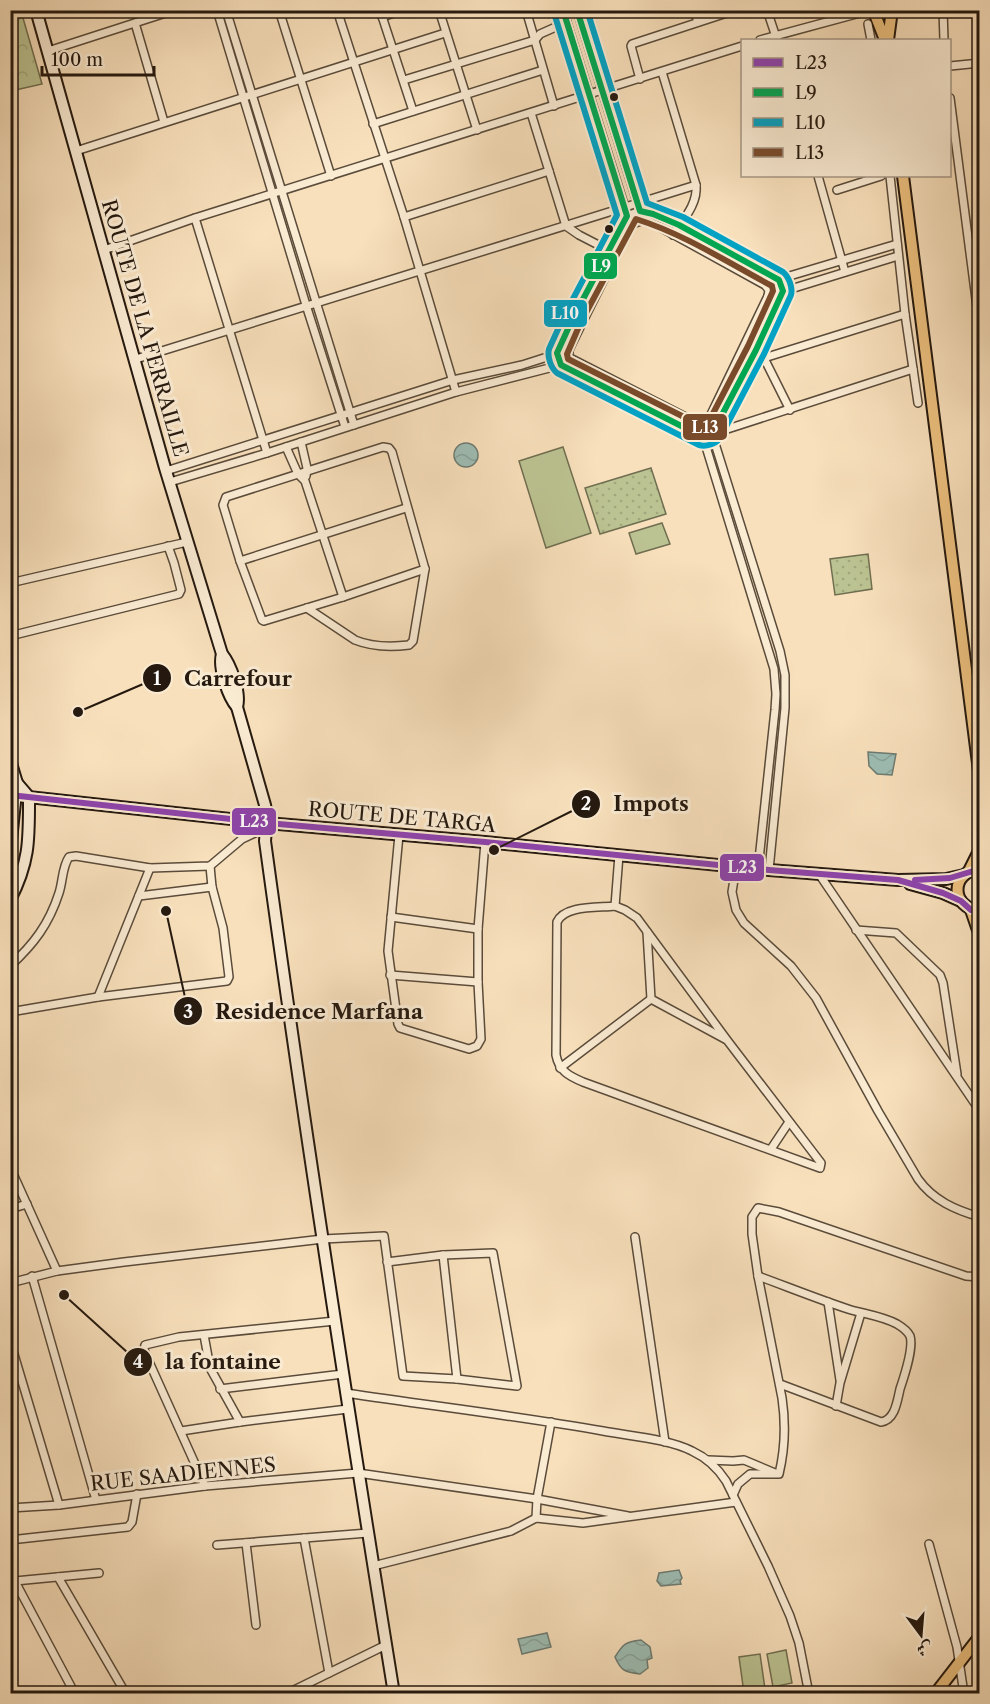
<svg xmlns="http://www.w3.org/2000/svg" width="990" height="1704" viewBox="0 0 990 1704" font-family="'Libre Caslon Text',Amiri,serif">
	<defs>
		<pattern id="grass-dots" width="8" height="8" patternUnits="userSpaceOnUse" patternTransform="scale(1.5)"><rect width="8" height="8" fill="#bcc392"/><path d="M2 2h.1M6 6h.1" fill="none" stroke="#a1a77d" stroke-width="1.8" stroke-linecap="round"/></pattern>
		<pattern id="forest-crowns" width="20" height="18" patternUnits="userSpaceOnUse" patternTransform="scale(1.5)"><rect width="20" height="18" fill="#bcc392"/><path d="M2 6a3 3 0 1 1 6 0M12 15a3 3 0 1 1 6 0" fill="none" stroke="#a1a77d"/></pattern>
		<pattern id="water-waves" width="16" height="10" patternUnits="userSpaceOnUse" patternTransform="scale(1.5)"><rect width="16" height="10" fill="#9dbdb4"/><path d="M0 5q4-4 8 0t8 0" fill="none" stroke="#87a29a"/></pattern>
	</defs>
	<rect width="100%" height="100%" fill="#f8e0bc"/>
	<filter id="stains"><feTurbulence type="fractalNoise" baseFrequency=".00333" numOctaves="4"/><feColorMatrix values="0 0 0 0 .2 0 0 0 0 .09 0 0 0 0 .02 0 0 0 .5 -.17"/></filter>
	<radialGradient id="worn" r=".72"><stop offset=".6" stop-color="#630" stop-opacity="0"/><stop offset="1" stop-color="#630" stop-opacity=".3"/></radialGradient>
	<g fill="url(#grass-dots)" stroke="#706e50" stroke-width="1.5">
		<path d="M651,468L666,514L600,534L585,488Z"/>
		<path d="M868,554L872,589L835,595L830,559Z"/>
	</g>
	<path fill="url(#forest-crowns)" stroke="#706e50" stroke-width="1.5" d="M10,11H21L42,84L11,91Z"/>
	<g fill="#bcc392" stroke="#706e50" stroke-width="1.5">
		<path d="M563,447L591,533L546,548L519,461Z"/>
		<path d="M662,523L670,544L636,554L629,533Z"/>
		<path d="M786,1650L792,1683L773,1687L767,1654Z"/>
		<path d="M760,1654L765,1689L744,1693L739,1657Z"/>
	</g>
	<g fill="url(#water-waves)" stroke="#6d7b72" stroke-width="1.5">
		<circle cx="466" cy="455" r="12"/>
		<path d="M868,752L896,754L892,775L877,774L869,766Z"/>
		<path d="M679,1570L682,1578L680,1581L681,1584L661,1586L657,1581L659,1573Z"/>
		<path d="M547,1633L551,1647L522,1654L518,1639Z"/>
		<path d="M641,1640L650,1647L652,1658L647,1660L648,1668L640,1674C625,1672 621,1671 615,1657C623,1644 625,1642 641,1640Z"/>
	</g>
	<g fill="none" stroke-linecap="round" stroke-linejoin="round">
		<g stroke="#5a4b3a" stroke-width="10">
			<g id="street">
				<path d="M217,10L306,305L345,427"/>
				<path d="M226,10L354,425"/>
				<path d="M279,10L331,176"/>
				<path d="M337,10L404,217L456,392"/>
				<path d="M380,10L413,111"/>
				<path d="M439,10L477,130"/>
				<path d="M526,10L554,106"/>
				<path d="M563,10L626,211"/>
				<path d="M577,10L638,205"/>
				<path d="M694,10L698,22"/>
				<path d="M767,10L777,40"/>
				<path d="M943,10L944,40"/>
				<path d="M975,10L980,15"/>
				<path d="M382,17L403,10"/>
				<path d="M135,23L164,122"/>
				<path d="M868,24L871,40"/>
				<path d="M760,40L871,10"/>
				<path d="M48,51L175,10"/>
				<path d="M950,66L980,63"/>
				<path d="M662,72L696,185C698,204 683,220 673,235"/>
				<path d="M640,79L631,46L632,44L736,10"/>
				<path d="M404,80L535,40L540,34L567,22"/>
				<path d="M950,98L980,330"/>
				<path d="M531,113L566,226L579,235L612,252"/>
				<path d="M373,124L543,70"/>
				<path d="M76,151L445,33"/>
				<path d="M818,176L845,272"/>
				<path d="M890,176L905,314L918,403"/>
				<path d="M837,190L881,176"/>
				<path d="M404,217L549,171"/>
				<path d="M195,218L267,453"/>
				<path d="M630,225L643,220L649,221L765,285L769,290L768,296L705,427L703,437L774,669L776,694L775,710L758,869"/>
				<path d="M104,250L195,218L742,46"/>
				<path d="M776,280L897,244"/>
				<path d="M768,296L898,256"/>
				<path d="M756,350L764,358L790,410"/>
				<path d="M569,353V350C589,308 611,267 630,225L629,222"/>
				<path d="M570,358L705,427L712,434L780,651L785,675V708L769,870"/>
				<path d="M764,358L905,314"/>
				<path d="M136,359L696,185"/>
				<path d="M712,434L756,350L783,291L779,280L679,225L653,214L640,211L627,216L572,320L557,353L561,365L703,437L712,434L913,369"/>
				<path d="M301,442L307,468L306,476"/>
				<path d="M286,447L298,474L305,481L343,597"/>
				<path d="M383,447L389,448L392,452L425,569L343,597L264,621L262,620L240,561L223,505L226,497Z"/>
				<path d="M166,471L453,380L522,365L569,350"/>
				<path d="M170,482L267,453L456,392L561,365L570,358"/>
				<path d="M240,561L406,508"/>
				<path d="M10,583L187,542"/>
				<path d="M307,608L355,640C372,647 392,647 409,645L413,641L425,569"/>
				<path d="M10,636L179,594L181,590L174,563L168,546"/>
				<path d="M399,835L388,951L398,1024L400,1028L469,1049L477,1046L481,1039L478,982V929L485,842"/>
				<path d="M736,867L732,892L736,910L744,923L791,966L816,998L878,1111L918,1179C933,1200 955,1210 980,1217"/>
				<path d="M819,874L980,1111"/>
				<path d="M139,896L212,887"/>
				<path d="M615,906L625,910L637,918L727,1040L821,1163L820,1168L583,1082C569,1076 559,1071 556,1055L557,922C565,905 598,908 615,906Z"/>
				<path d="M615,906L619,855"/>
				<path d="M391,917L478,929"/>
				<path d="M856,930L896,933L940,975L943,983L957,1074"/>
				<path d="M647,932L651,999L725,1039"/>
				<path d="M10,966C34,944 49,924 59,893C63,881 62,867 69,857L76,856L150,868L210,866L242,839L257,832L266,831"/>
				<path d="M390,975L478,982"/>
				<path d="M98,997L150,868"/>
				<path d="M10,1012L98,997L227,981L229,977L223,928L212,887L210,866"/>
				<path d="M560,1068L651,999"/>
				<path d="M771,1149L789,1122"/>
				<path d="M10,1167L57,1271"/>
				<path d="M10,1209L27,1204"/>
				<path d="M635,1237L665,1442"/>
				<path d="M443,1255L457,1379"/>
				<path d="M32,1276L96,1500"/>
				<path d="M758,1276C788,1287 818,1299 848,1309C864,1314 882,1316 897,1324C902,1327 907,1330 910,1336C914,1348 904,1377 900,1389C897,1402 895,1420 881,1422L780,1384"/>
				<path d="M10,1283L57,1271L124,1262L323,1239L384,1236L403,1376L457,1379L517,1386L493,1253L443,1255L387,1262"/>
				<path d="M828,1302L840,1380"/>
				<path d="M204,1335L210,1368L240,1422"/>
				<path d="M10,1341L59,1505"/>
				<path d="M220,1389L343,1374"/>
				<path d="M346,1393C432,1406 518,1416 603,1431C629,1436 669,1439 692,1451C707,1458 717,1467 726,1481L768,1566L790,1616L799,1643L809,1694"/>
				<path d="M836,1406L840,1383L861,1313"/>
				<path d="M181,1431L240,1422L348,1409"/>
				<path d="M708,1460L733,1461L744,1460L775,1473"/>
				<path d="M205,1486L145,1353L144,1349L145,1345L179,1337L335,1321"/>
				<path d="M733,1495L738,1484L750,1474H779C785,1449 786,1425 782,1398L758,1276L752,1234V1217L758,1208L779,1212L966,1276L980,1277"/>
				<path d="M10,1508L59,1505L205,1486L358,1473L537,1499L628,1516"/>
				<path d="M536,1518L537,1499L551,1422"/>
				<path d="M304,1538L329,1673"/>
				<path d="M10,1540L128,1527L132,1522L137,1494"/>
				<path d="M246,1543L256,1625"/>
				<path d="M929,1544L957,1647L964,1694"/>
				<path d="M217,1545L368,1533"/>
				<path d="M373,1566L511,1531L536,1518L583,1523L736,1502"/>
				<path d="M10,1572L75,1694"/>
				<path d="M58,1577L126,1694"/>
				<path d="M15,1581L99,1573"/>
				<path d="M286,1694L386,1645"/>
			</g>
		</g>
		<g stroke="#25190f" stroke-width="14">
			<g id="secondary">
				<path d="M36,10L165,468L222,654C231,665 241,693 237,707"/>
				<path d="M222,654C218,667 228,697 237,707L265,805L267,816L265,841C304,1126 348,1410 394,1694"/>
				<path d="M10,760L17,783L10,850"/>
				<path d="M10,795L267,823L485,842L769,870L898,880L946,879L964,875"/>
				<path d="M910,884L943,893L961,901"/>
				<path d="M10,900C30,861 29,839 29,797L17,783"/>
			</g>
		</g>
		<g stroke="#25190f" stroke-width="14">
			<g id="primary">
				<path d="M874,12L885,40"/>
				<path d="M888,40L892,10"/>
				<path d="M903,176L980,779"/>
				<path d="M980,869C950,871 950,908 980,911"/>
				<path d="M969,871L980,849"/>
				<path d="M971,910L980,936"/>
				<path d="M935,1694L980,1636"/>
			</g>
		</g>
		<use href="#street" stroke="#faebd3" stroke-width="7"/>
		<use href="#secondary" stroke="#faebd3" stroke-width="10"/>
		<use href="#primary" stroke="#ecc07e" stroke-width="10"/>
		<g stroke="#faebd3" stroke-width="10">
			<g id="bus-1">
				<path d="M10,795L267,823L485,842L769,870L898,880L943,893L961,901L971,910L980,911"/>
				<path d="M915,880L950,878L980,869"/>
			</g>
		</g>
		<g stroke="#faebd3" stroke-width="10">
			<path id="bus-2" d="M563,10L627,216L572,320L557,353L561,365L703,437L712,434L756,350L783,291L779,280L679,225L653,214L640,211L577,10"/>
		</g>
		<g stroke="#faebd3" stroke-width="10">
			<path id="bus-3" d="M554,13L617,215L564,316L549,349C547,357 551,368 557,373L699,445C706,447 716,444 720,438L764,354L791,295C793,288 789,277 783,272L683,217L647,203L587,10"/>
		</g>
		<g stroke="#faebd3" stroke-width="10">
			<path id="bus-4" d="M636,219C684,234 727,262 772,286L773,291L748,346L706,427H704L568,359L567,354L580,324Z"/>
		</g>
		<use href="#bus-1" stroke="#8e44ad" stroke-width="6"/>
		<use href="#bus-2" stroke="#00a651" stroke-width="6"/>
		<use href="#bus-3" stroke="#02a2c4" stroke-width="6"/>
		<use href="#bus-4" stroke="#7a4b2a" stroke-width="6"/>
	</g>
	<g fill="#25190f" stroke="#faebd3" stroke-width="2">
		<circle cx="614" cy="97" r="5"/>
		<circle cx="609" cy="229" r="5"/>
	</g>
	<g text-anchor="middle" stroke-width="6" stroke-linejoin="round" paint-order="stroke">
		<g font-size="20" fill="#25190f" stroke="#faebd3">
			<text transform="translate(145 328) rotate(74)" y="7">ROUTE DE LA FERRAILLE</text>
			<text transform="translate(402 817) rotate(5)" y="7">ROUTE DE TARGA</text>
			<text transform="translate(183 1474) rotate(-6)" y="7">RUE SAADIENNES</text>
		</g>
	</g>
	<path fill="none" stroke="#25190f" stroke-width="2" d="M78 712L157 678M494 850L586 804M166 911L188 1011M64 1295L138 1362"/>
	<g fill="#25190f" stroke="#faebd3" stroke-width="2">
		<circle cx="78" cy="712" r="6"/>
		<circle cx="494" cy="850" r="6"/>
		<circle cx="166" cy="911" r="6"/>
		<circle cx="64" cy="1295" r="6"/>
		<circle cx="157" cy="678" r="15"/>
		<circle cx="586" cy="804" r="15"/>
		<circle cx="188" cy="1011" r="15"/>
		<circle cx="138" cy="1362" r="15"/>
	</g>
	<g font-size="18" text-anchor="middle" font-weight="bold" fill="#fff">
		<text x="157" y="685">1</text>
		<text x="586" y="810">2</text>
		<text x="188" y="1018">3</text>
		<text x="138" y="1368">4</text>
	</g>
	<g font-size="21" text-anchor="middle" font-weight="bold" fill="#25190f" stroke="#faebd3" stroke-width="6" stroke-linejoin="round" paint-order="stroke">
		<text x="238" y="686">Carrefour</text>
		<text x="651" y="811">Impots</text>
		<text x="319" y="1019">Residence Marfana</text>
		<text x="223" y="1369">la fontaine</text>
	</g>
	<g stroke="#faebd3" stroke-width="2">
		<rect x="583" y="252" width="35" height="28" rx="6" fill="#00a651"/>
		<rect x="543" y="299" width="45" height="29" rx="6" fill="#02a2c4"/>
		<rect x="682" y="413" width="46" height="28" rx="6" fill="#7a4b2a"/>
		<rect x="231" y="807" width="46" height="29" rx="6" fill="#8e44ad"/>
		<rect x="719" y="853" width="46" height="29" rx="6" fill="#8e44ad"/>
	</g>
	<g font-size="16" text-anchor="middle" font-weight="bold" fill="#fff">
		<text x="601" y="272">L9</text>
		<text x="565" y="319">L10</text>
		<text x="705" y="433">L13</text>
		<text x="254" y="827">L23</text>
		<text x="742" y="873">L23</text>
	</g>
	<rect width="990" height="1704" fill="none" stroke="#f8e0bc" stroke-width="36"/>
	<rect x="12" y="12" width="966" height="1680" fill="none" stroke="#25190f" stroke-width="3"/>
	<rect x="18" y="18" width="954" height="1668" fill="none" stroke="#25190f" stroke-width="1.5"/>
	<rect x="741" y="39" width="210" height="138" fill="#faebd3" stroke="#a59785" stroke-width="1.5"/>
	<rect x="753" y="58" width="30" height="9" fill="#8e44ad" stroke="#a59785" stroke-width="1.5"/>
	<text x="795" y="69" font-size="18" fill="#25190f">L23</text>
	<rect x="753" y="88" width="30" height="9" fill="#00a651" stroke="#a59785" stroke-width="1.5"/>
	<text x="795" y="99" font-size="18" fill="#25190f">L9</text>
	<rect x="753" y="118" width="30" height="9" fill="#02a2c4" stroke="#a59785" stroke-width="1.5"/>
	<text x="795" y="129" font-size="18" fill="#25190f">L10</text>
	<rect x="753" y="148" width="30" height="9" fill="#7a4b2a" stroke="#a59785" stroke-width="1.5"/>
	<text x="795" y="159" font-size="18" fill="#25190f">L13</text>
	<g transform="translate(921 1635) rotate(164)" stroke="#faebd3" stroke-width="4.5" paint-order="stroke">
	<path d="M0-4.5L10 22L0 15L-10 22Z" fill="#25190f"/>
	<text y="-9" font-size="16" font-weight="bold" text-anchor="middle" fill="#25190f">ش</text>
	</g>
	<path d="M42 66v9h112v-9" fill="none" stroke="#25190f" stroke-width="3"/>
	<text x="51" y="66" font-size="18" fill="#25190f" stroke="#faebd3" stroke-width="4.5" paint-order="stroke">100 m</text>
	<rect width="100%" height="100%" filter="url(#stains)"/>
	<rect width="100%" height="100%" fill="url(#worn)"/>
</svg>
